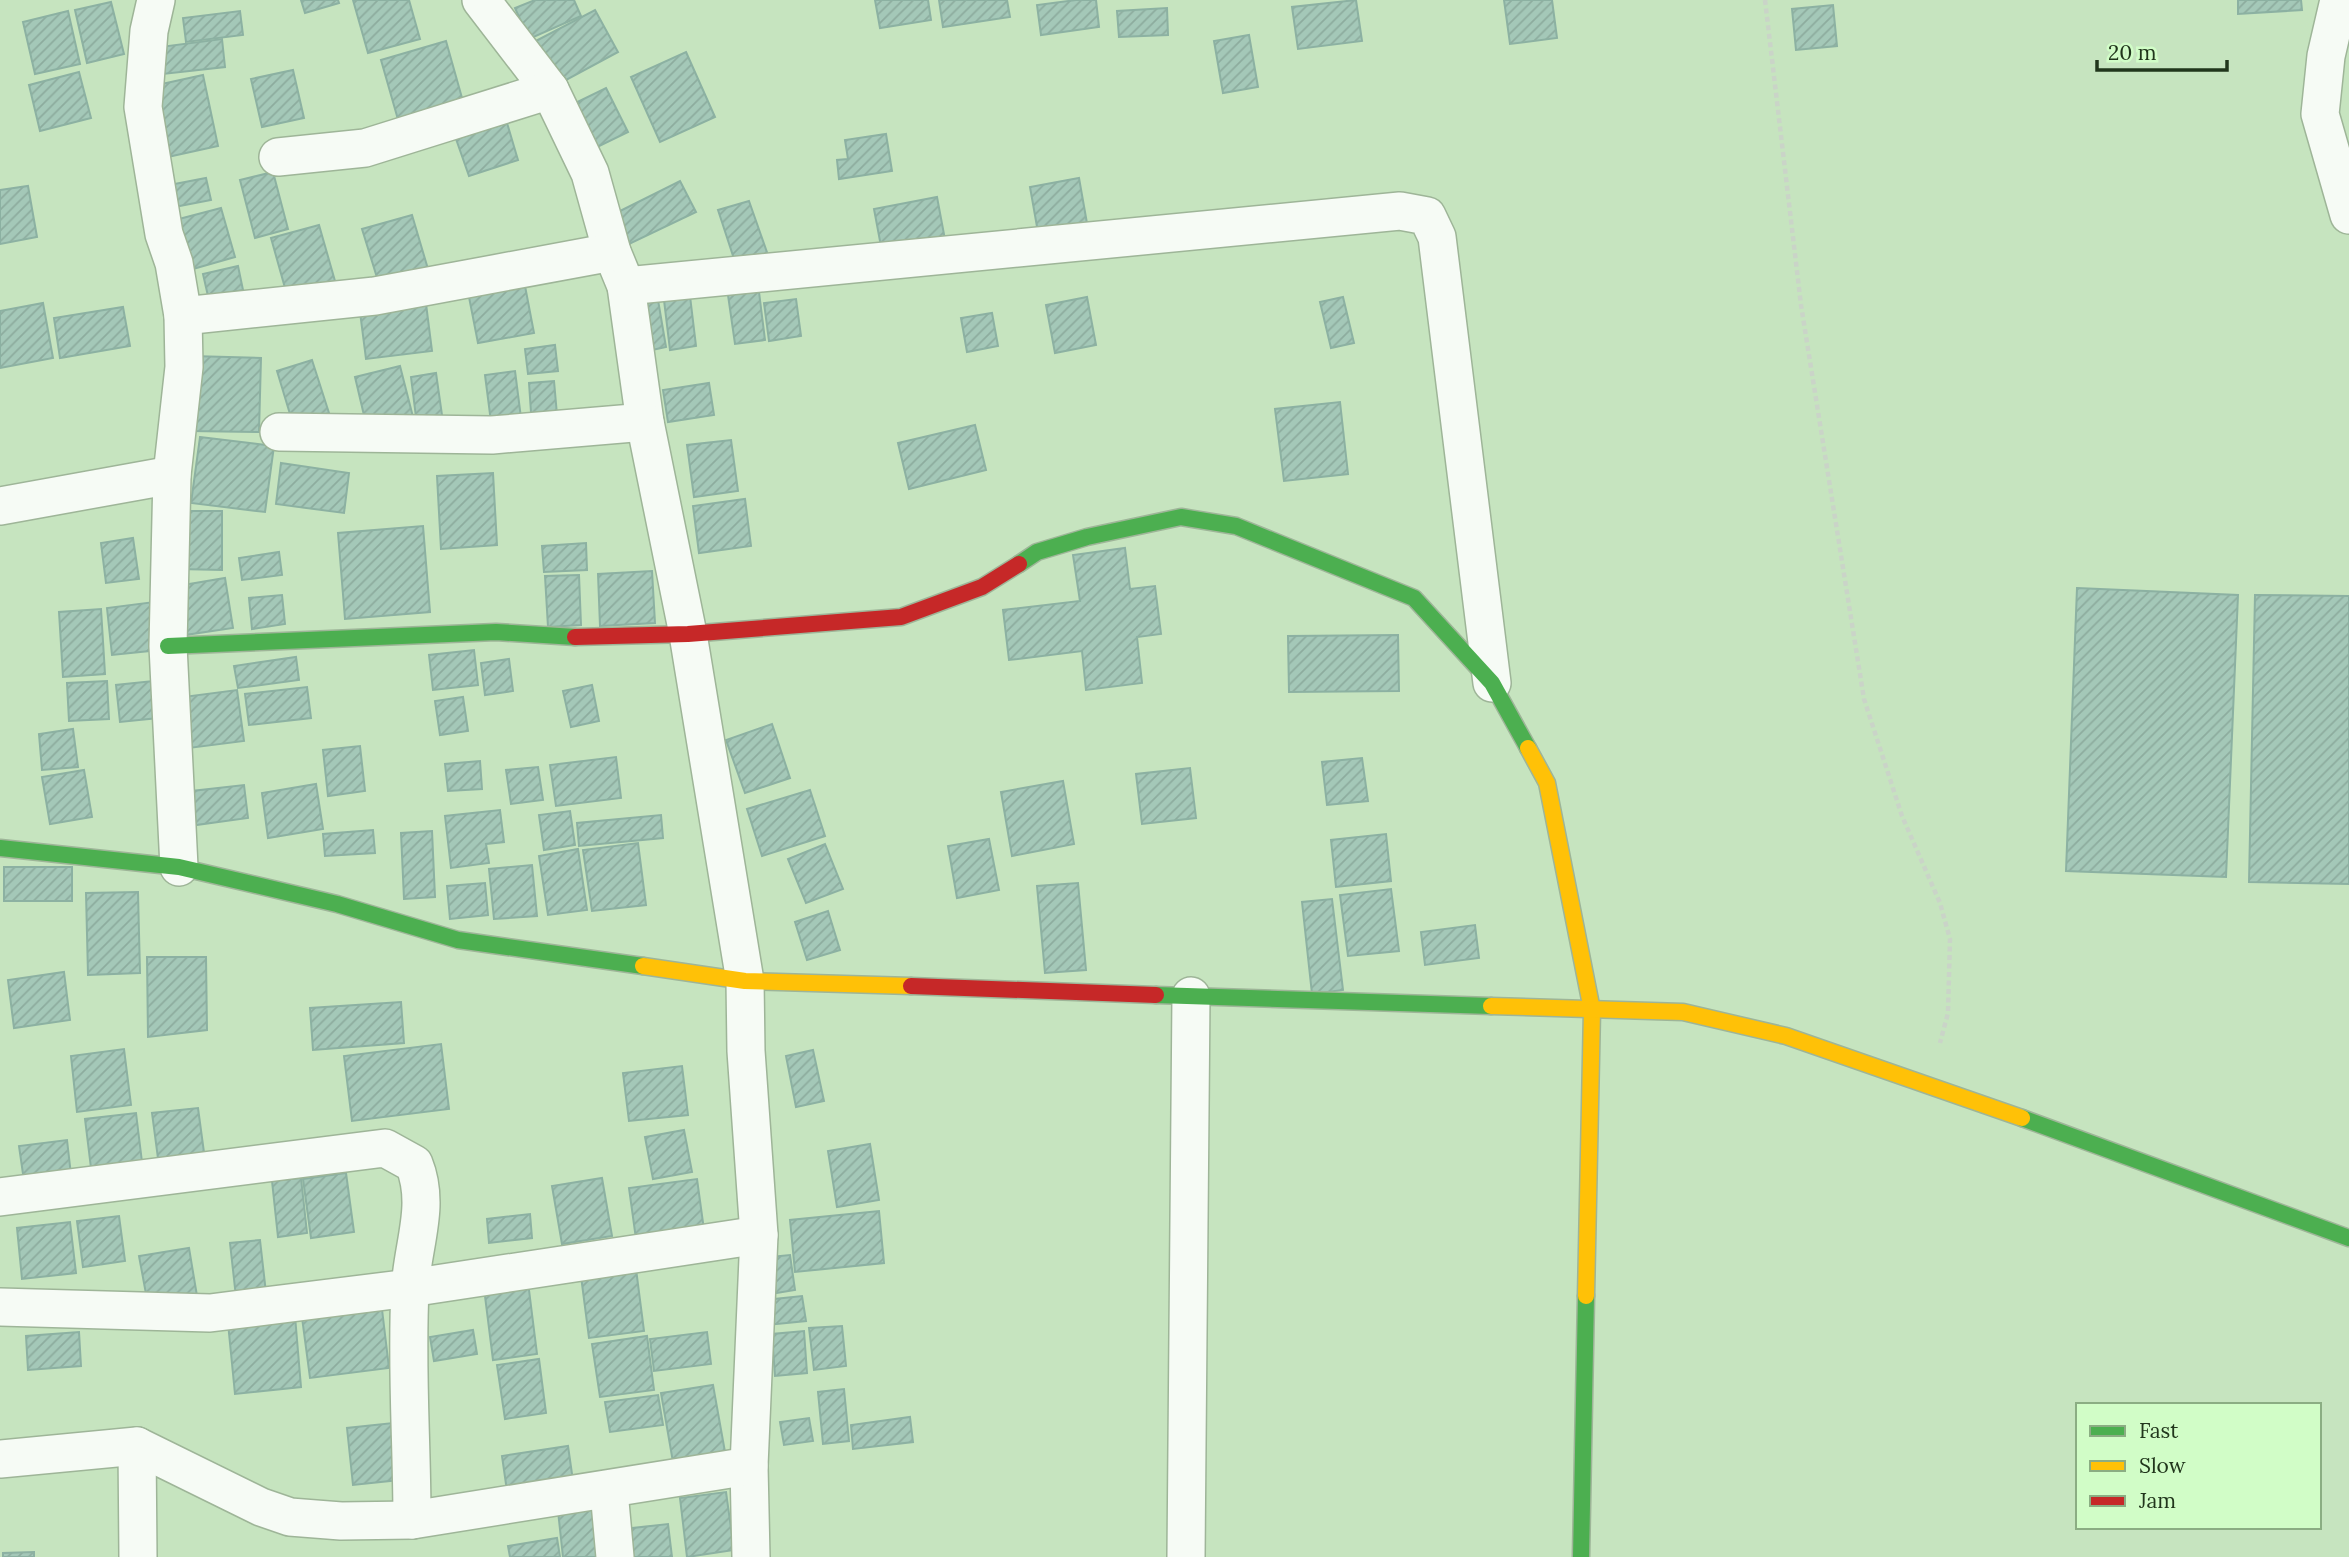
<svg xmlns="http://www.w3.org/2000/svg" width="2349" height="1557" viewBox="0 0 2349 1557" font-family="Lora,serif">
	<defs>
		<pattern id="building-hatch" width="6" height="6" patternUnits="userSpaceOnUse" patternTransform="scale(1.75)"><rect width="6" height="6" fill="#a4c8b8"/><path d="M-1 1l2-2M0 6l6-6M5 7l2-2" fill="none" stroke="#8dac9e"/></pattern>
	</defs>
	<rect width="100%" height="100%" fill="#c6e4bf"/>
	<g fill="url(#building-hatch)" stroke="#8cb1a2" stroke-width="2">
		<path d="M301,0H338L339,3L305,13Z"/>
		<path d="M353,0H409L420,39L368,53Z"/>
		<path d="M535,0H574L581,16L529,39L515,8Z"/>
		<path d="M875,0H928L931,20L880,28Z"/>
		<path d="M939,0H1007L1010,17L943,27Z"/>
		<path d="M1076,0H1096L1099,27L1041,35L1037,5Z"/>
		<path d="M1356,0L1362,41L1298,49L1292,7Z"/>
		<path d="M1504,0H1552L1557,38L1510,44Z"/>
		<path d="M2238,0H2301L2302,10L2238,14Z"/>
		<path d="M111,2L124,54L87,63L75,10Z"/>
		<path d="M1833,5L1837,46L1796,50L1792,9Z"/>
		<path d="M1167,8L1168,35L1119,37L1117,11Z"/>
		<path d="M595,10L618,52L555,86L532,43Z"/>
		<path d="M68,11L80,64L35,74L23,22Z"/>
		<path d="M240,11L243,35L186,42L183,18Z"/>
		<path d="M1249,35L1258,87L1223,93L1214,41Z"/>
		<path d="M222,39L225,67L163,74L160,47Z"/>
		<path d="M446,41L464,105L399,123L381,60Z"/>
		<path d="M686,52L715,117L660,142L631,77Z"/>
		<path d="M293,70L304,118L262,127L251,79Z"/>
		<path d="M79,72L91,118L40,131L29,85Z"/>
		<path d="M203,75L218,146L163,158L148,87Z"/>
		<path d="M606,88L628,132L585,153L563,109Z"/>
		<path d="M507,123L518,160L469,176L456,139Z"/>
		<path d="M886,134L892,171L839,179L837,160L848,159L845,140Z"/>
		<path d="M273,172L288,229L255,238L240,180Z"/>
		<path d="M206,178L211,200L169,208L164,186Z"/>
		<path d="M1079,178L1088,229L1039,238L1030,187Z"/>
		<path d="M680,181L696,212L627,245L612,215Z"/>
		<path d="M28,186L37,237L0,244V190Z"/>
		<path d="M937,197L946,245L883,257L874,209Z"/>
		<path d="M749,201L769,258L737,268L718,210Z"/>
		<path d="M221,208L235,257L193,269L179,219Z"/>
		<path d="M412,215L428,269L379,284L362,229Z"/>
		<path d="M319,225L335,281L287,295L271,238Z"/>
		<path d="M238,266L243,290L208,296L203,274Z"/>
		<path d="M758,284L765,340L735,344L727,288Z"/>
		<path d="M525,286L534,333L478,343L469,297Z"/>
		<path d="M425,296L432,351L366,359L359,304Z"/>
		<path d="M690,296L696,346L670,350L664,300Z"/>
		<path d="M1087,297L1096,345L1055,353L1046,305Z"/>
		<path d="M1343,297L1354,343L1331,348L1320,302Z"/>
		<path d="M796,299L801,336L769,341L764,303Z"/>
		<path d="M658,300L666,347L652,350L643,302Z"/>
		<path d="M43,303L53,358L0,368V311Z"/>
		<path d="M123,307L130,346L60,358L54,318Z"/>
		<path d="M992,313L998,346L967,352L961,318Z"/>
		<path d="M555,345L558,371L528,374L525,349Z"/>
		<path d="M191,356L261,358L259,432L190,431Z"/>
		<path d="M312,360L329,413L293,424L277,371Z"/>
		<path d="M400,366L413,417L367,428L355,377Z"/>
		<path d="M515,371L521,418L491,422L485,375Z"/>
		<path d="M436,373L443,422L417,425L411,377Z"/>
		<path d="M554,381L558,426L532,427L529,383Z"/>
		<path d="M709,383L714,415L668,422L663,390Z"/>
		<path d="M1340,402L1348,474L1284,481L1275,409Z"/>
		<path d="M975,425L986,470L909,489L898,443Z"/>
		<path d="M200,437L274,446L265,512L191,503Z"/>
		<path d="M731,440L738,491L694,497L687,445Z"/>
		<path d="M281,463L349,473L344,513L276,504Z"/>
		<path d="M493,473L497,545L441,549L437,476Z"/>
		<path d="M745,499L751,546L699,553L693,506Z"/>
		<path d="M180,511H222V570L179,569Z"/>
		<path d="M423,526L430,612L345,619L338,533Z"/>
		<path d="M133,538L139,579L106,583L101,543Z"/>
		<path d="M586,543L587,570L544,572L542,546Z"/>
		<path d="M1125,548L1130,589L1155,586L1161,634L1137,637L1142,683L1086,690L1082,651L1009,660L1003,610L1080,601L1073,555Z"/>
		<path d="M279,552L282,575L242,580L239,558Z"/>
		<path d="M652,571L655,623L600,626L598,574Z"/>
		<path d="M579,575L581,625L548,627L545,576Z"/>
		<path d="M225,578L233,628L185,635L177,586Z"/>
		<path d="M2077,588L2238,595L2226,877L2066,871Z"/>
		<path d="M282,595L285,624L252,629L249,598Z"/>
		<path d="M2255,595L2349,596V884L2249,882Z"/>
		<path d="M154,602L159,650L112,655L107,608Z"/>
		<path d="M101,609L105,674L63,677L59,612Z"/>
		<path d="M1398,635L1399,691L1289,692L1288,636Z"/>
		<path d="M474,650L478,685L433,690L429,655Z"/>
		<path d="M296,657L299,680L238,688L234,666Z"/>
		<path d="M509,659L513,691L485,695L481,663Z"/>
		<path d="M107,681L109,719L69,721L67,683Z"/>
		<path d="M153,681L158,718L120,722L116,685Z"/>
		<path d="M592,685L599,721L571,727L563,691Z"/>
		<path d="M307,687L311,718L249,725L245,694Z"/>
		<path d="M237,690L244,741L189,748L183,697Z"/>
		<path d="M463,697L468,731L440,735L435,701Z"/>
		<path d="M772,724L790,778L745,793L726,740Z"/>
		<path d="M73,729L78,767L42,770L39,734Z"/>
		<path d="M360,746L365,791L328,796L323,750Z"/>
		<path d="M616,757L621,798L556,806L550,765Z"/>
		<path d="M1362,758L1368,801L1327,805L1322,762Z"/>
		<path d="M480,761L482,789L448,791L445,764Z"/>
		<path d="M538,767L543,800L511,804L506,770Z"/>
		<path d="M1190,768L1196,818L1142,824L1136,774Z"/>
		<path d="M84,770L92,817L50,824L42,777Z"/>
		<path d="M1063,781L1074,844L1012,856L1001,792Z"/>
		<path d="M316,784L323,829L268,838L262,793Z"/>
		<path d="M244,785L248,818L196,825L192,791Z"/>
		<path d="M810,790L825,836L762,856L747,809Z"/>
		<path d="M500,810L504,842L486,844L489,863L451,868L445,816Z"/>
		<path d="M570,811L575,845L544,850L539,815Z"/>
		<path d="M661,815L663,838L579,846L577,823Z"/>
		<path d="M373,830L375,853L325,856L323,834Z"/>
		<path d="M432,831L435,897L404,899L401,833Z"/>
		<path d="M1386,834L1391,881L1336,887L1331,840Z"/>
		<path d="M989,839L999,890L957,898L948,846Z"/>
		<path d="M638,843L646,905L592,911L583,850Z"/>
		<path d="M825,844L843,889L806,903L788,859Z"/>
		<path d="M578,849L587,910L548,915L539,856Z"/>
		<path d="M532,865L537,916L494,919L489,869Z"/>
		<rect x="4" y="867" width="68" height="34"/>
		<path d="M485,883L488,915L450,919L447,886Z"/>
		<path d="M1078,883L1086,970L1045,973L1037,886Z"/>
		<path d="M1391,889L1399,951L1348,956L1340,895Z"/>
		<path d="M138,892L140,973L88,975L86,893Z"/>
		<path d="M1332,899L1343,990L1312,994L1302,902Z"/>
		<path d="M828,911L840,950L807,960L795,922Z"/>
		<path d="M1475,925L1479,958L1425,965L1421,932Z"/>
		<path d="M147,957H206L207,1030L148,1037Z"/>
		<path d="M64,972L70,1020L14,1028L8,980Z"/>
		<path d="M401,1002L404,1043L313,1050L310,1008Z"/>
		<path d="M441,1044L449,1109L352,1121L344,1056Z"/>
		<path d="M124,1049L131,1105L77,1112L71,1056Z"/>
		<path d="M813,1050L824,1101L796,1107L786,1056Z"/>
		<path d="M682,1066L688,1115L629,1121L623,1073Z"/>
		<path d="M198,1108L205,1160L159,1166L152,1113Z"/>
		<path d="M136,1113L142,1162L91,1168L85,1119Z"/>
		<path d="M684,1130L692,1172L653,1179L645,1137Z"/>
		<path d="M67,1140L71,1175L24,1181L19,1146Z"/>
		<path d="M870,1144L879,1200L837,1207L828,1151Z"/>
		<path d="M346,1173L354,1232L311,1238L303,1179Z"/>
		<path d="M301,1178L307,1233L278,1237L272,1181Z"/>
		<path d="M602,1178L612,1236L562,1244L552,1186Z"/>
		<path d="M697,1179L704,1230L636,1239L629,1188Z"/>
		<path d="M879,1211L884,1263L795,1272L790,1220Z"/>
		<path d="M530,1214L532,1238L489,1243L487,1219Z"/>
		<path d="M119,1216L125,1261L83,1267L77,1221Z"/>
		<path d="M70,1222L76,1273L22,1279L17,1228Z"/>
		<path d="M260,1240L266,1293L236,1297L230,1243Z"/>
		<path d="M189,1248L198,1302L149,1310L139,1256Z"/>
		<path d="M790,1255L795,1290L764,1295L760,1258Z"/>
		<path d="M636,1269L644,1331L589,1338L581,1276Z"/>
		<path d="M528,1282L537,1354L493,1360L484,1288Z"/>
		<path d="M802,1296L806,1321L767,1325L765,1300Z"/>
		<path d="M381,1301L389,1368L310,1378L301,1310Z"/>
		<path d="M295,1316L301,1387L235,1394L228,1323Z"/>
		<path d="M842,1326L846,1366L814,1370L809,1328Z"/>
		<path d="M473,1330L477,1354L434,1361L430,1337Z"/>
		<path d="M804,1331L807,1373L775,1376L772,1334Z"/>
		<path d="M79,1332L81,1366L28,1370L26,1336Z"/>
		<path d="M707,1332L711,1364L654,1371L650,1339Z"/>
		<path d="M647,1336L654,1390L600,1397L592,1344Z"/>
		<path d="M539,1359L546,1413L505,1419L497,1365Z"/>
		<path d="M713,1385L725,1452L673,1462L661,1393Z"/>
		<path d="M844,1389L849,1441L823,1444L818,1392Z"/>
		<path d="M658,1395L663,1425L610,1432L605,1402Z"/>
		<path d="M910,1417L913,1442L853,1449L851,1425Z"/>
		<path d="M809,1418L813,1441L784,1445L780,1422Z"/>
		<path d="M393,1423L399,1480L353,1485L347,1428Z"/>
		<path d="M568,1446L573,1481L507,1491L502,1456Z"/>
		<path d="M726,1492L734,1550L687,1557L680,1498Z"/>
		<path d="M602,1507L607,1557H563L558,1511Z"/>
		<path d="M668,1524L672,1557H627L624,1529Z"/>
		<path d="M557,1538L560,1557H510L508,1546Z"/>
		<path d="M34,1552V1557H3V1553Z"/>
	</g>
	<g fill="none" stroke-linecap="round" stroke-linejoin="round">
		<g stroke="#9eb598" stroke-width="40">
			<g id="street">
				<path d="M156,0L149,31L143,107L164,234L174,263L183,316L184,367L172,475L168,646L179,867"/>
				<path d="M481,0L550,90L590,173L612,252L626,286L645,422L688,634L745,981L746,1051L759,1235L749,1466L751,1557"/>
				<path d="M2339,0L2326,56L2320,114L2349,215"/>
				<path d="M278,157L365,148L550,90"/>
				<path d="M626,286L1400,211L1427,216L1437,237L1492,683"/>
				<path d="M183,316L375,296L612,252"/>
				<path d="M279,432L492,435L645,422"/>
				<path d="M0,506L172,475"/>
				<path d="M0,1197L385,1148L414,1164C431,1206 412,1246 410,1290C406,1366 412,1443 412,1520"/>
				<path d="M0,1307L210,1313L410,1288L759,1235"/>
				<path d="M137,1446L138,1557"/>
				<path d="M0,1459L137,1446L261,1507L290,1517L341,1521L412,1520L749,1466"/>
				<path d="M609,1491L615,1557"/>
				<path d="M1186,1557L1191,996"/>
			</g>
		</g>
		<g stroke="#9eb598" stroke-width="19">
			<g id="fast">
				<path d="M1019,564L1037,552L1087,537L1181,517L1236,526L1414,598L1492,683L1528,748"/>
				<path d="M168,646L496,632L575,637"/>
				<path d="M0,848L179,867L337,904L458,940L643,966"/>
				<path d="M1156,995L1491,1006"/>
				<path d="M2022,1118L2349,1238"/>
				<path d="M1581,1557L1586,1296"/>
			</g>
		</g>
		<g stroke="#9eb598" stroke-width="19">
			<g id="slow">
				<path d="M1528,748L1547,783L1592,1010L1586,1296"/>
				<path d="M643,966L745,981L911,986"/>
				<path d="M1491,1006L1683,1012L1786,1036L2022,1118"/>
			</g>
		</g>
		<g stroke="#9eb598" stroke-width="19">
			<g id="jam">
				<path d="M575,637L688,634L901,617L982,587L1019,564"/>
				<path d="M911,986L1156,995"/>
			</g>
		</g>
		<path stroke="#cad4c8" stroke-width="4.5" stroke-dasharray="5 3.5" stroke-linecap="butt" d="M1765,0L1801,305L1864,699L1902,816L1940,903L1950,939L1948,1013L1940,1043"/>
		<use href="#street" stroke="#f6fbf5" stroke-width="37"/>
		<use href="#fast" stroke="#4caf50" stroke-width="16"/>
		<use href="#slow" stroke="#ffc107" stroke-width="16"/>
		<use href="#jam" stroke="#c62828" stroke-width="16"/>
	</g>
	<rect x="2076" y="1403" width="245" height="126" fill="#d1fdc7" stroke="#8bad83" stroke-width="2"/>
	<rect x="2090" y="1426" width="35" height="10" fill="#4caf50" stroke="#8bad83" stroke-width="2"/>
	<text x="2139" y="1438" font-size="21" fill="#21361c">Fast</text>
	<rect x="2090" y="1461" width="35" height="10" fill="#ffc107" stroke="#8bad83" stroke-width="2"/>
	<text x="2139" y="1473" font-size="21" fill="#21361c">Slow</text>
	<rect x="2090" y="1496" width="35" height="10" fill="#c62828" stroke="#8bad83" stroke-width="2"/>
	<text x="2139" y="1508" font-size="21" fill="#21361c">Jam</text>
	<path d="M2097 60v10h130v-10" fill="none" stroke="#21361c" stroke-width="3.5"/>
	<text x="2108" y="60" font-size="21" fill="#21361c" stroke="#d1fdc7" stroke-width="5" paint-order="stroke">20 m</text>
</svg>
